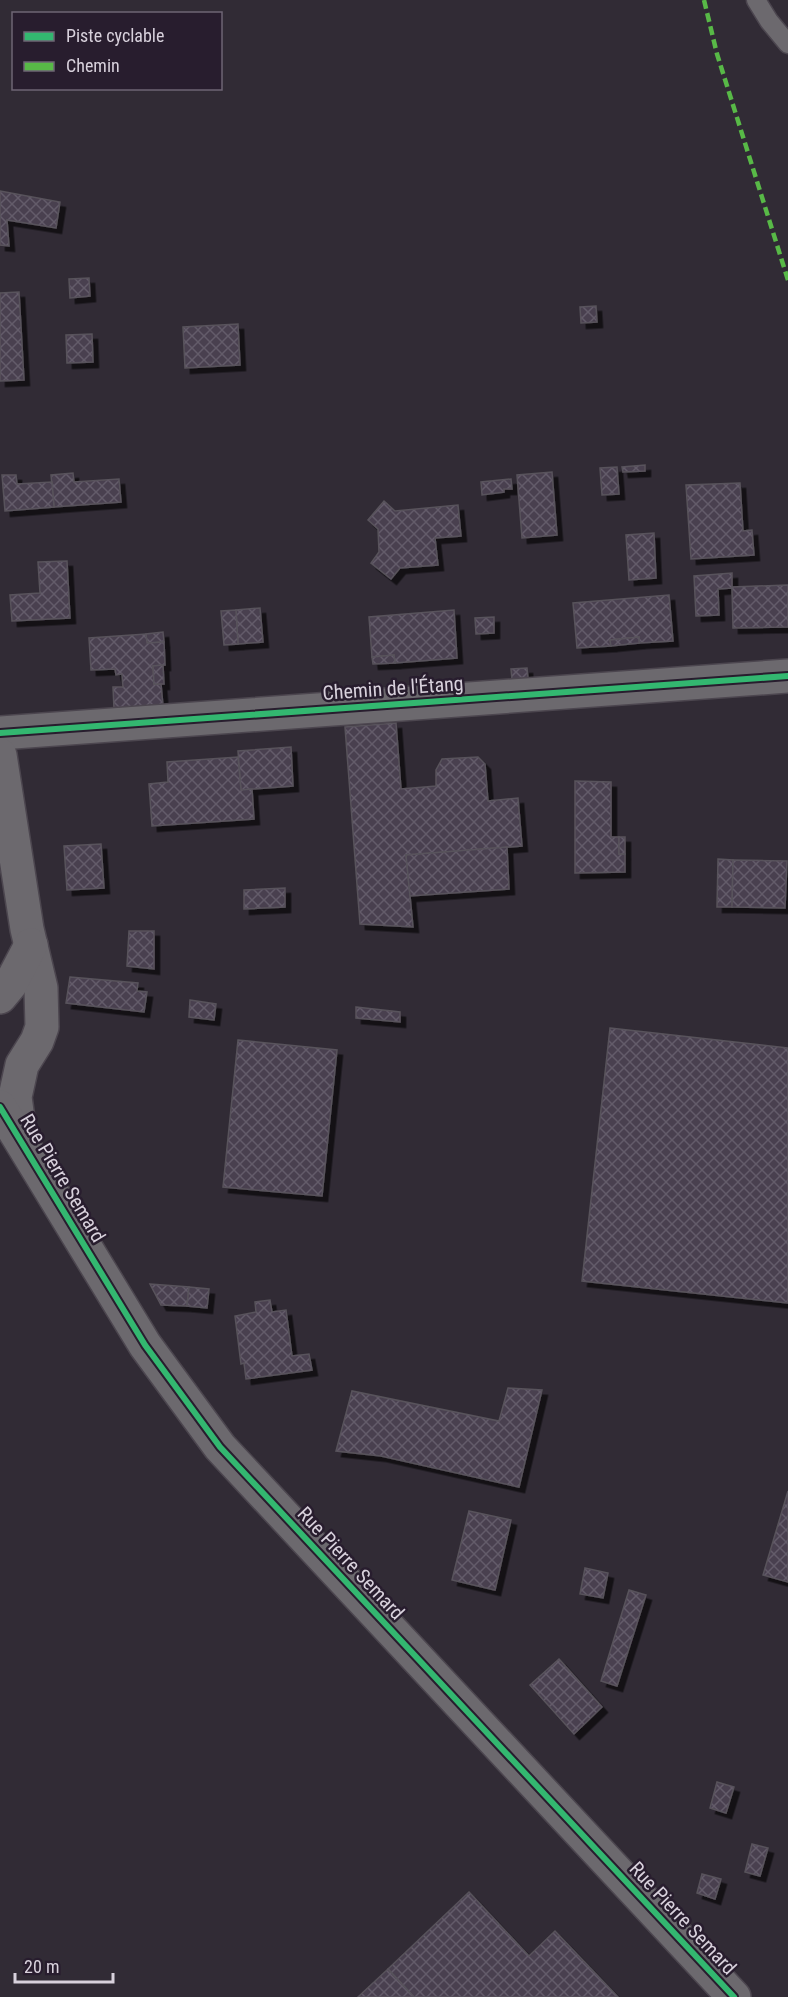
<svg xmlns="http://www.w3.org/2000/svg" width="788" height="1997" viewBox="0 0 788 1997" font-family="'Roboto Condensed',sans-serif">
	<defs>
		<pattern id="building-cross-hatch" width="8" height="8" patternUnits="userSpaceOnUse" patternTransform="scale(1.5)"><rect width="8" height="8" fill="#4a4050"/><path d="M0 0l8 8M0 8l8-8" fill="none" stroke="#635b69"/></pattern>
		<filter id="shadow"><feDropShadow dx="5.5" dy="5.5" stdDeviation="0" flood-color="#0009"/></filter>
	</defs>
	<rect width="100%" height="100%" fill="#312b35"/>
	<g fill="url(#building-cross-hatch)" stroke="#58535b" stroke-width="1.5" filter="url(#shadow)">
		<path d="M0,191L60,202L56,228L7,220L9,246L0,245Z"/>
		<path d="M89,278L90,296L70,298L69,279Z"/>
		<path d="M19,292L24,380L0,381V293Z"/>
		<path d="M596,306L597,322L581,323L580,307Z"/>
		<path d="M238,324L240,365L185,368L183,327Z"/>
		<path d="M92,334L93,362L67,363L66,335Z"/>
		<path d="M645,465V471L623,472L622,467Z"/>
		<path d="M617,467L619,494L602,495L600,468Z"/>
		<path d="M552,472L557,535L522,538L517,475Z"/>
		<path d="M73,473L74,482L119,479L121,502L54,507L51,475Z"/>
		<path d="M2,475H16L17,484L52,482L54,507L5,511Z"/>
		<path d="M511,479L512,489H504V492L482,495L481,482Z"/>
		<path d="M740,483L743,531L752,530L754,555L691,559L686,485Z"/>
		<path d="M384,501L395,511L458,505L461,536L435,538L438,565L400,568L391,579L371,563L379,552L378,529L368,520Z"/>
		<path d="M654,533L656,578L629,580L626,535Z"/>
		<path d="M67,561L70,618L12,621L10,595L40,593L38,562Z"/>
		<path d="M732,573V587L788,585V627L733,628L732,588L718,589L719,615L696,616L694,576Z"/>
		<path d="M669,595L673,641L639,643V637L610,640L611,646L577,648L573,603Z"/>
		<path d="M260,608L263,642L238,644L236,610Z"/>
		<path d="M236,610L238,644L224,645L221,611Z"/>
		<path d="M454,610L457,658L395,663L394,655L372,657L369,617Z"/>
		<path d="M494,617V633L476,634L475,618Z"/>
		<path d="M163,632L164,642L147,643L146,634Z"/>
		<path d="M146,634L147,643L164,642L165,665L153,666L154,684H161L163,706L114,709L113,687H123L122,674L116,675L115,669L91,670L89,638Z"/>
		<path d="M639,637V643L611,646L610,640Z"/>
		<path d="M394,655L395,663L373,664L372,657Z"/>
		<path d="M163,665L164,684H154L153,666Z"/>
		<path d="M527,668L528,678L512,679L511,669Z"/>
		<path d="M396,723L401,789L436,786V770L442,759L478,757L485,764L488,801L518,798L522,846L406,855L413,927L360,924L345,727Z"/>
		<path d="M291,747L293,786L241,790L238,751Z"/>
		<path d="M238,757L241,790L252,789L254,819L152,826L149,784L168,782L167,762Z"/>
		<path d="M575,781L611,782V837H619V854H625V872L575,873Z"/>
		<rect x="619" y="837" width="6" height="17"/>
		<path d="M101,844L104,888L67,890L64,846Z"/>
		<path d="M507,847L509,889L410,896L406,855Z"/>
		<path d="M718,859L733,860L732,907H717Z"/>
		<path d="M733,860L787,861L785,908L732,907Z"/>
		<path d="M285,888V907L244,909V890Z"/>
		<path d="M129,931H154V969L127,966Z"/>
		<path d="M70,977L138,983L137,991L147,992L144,1012L66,1003Z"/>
		<path d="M190,1000L216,1004L214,1020L189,1017Z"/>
		<path d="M356,1007L400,1012V1022L356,1018Z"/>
		<path d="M610,1028L788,1048V1303L582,1281Z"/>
		<path d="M238,1040L337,1050L322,1196L223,1187Z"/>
		<path d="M150,1284L189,1287L187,1306L161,1305Z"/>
		<path d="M189,1287L209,1289L207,1308L187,1306Z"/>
		<path d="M270,1300L272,1312L286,1310L292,1356L309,1354L312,1370L246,1379L244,1363L241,1364L235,1316L256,1312L255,1302Z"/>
		<path d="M508,1388L542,1390L519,1487L381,1456L336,1451L352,1391L499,1421Z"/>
		<path d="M788,1491V1582L763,1575Z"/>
		<path d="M469,1511L511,1520L495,1590L452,1580Z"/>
		<path d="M585,1568L608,1573L603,1598L580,1594Z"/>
		<path d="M629,1590L646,1595L617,1686L601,1681Z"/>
		<path d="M559,1659L602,1707L574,1734L530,1685Z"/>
		<path d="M717,1782L734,1787L726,1813L710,1808Z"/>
		<path d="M752,1844L768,1848L760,1876L745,1872Z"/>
		<path d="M702,1874L721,1879L715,1899L697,1893Z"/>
		<path d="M469,1892L529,1956L555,1931L618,1997H414L388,1969Z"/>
		<path d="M388,1969L414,1997H358Z"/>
	</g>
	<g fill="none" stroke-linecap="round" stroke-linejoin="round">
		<g stroke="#4c464f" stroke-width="21">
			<path id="lane" d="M756,0L769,21L788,44"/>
		</g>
		<g stroke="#4c464f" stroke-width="36">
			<g id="street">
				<path d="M0,733L788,676"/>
				<path d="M0,755L27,929L41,988L42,1027L37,1041L22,1065L15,1097L20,1134"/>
				<path d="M0,997L10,985L31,945"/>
				<path d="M0,1107L145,1345L220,1447L734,1997"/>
			</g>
		</g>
		<use href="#lane" stroke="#6c696e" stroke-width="18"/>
		<use href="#street" stroke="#6c696e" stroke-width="33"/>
		<path stroke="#58b947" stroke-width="4.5" stroke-dasharray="9 4.5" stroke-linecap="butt" d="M704,0L717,54L788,280"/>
		<g stroke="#281d2e" stroke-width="10">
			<g id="cycleway">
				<path d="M0,733L788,676"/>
				<path d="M0,1107L145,1345L220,1447L734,1997"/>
			</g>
		</g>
		<use href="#cycleway" stroke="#33b770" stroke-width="6"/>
	</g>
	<g text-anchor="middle" stroke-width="5" stroke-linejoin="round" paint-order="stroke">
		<g font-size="20" fill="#d8d1dc" stroke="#281d2e">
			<text transform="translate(393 688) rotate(-4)" y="7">Chemin de l'Étang</text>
			<text transform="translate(63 1178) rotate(59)" y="7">Rue Pierre Semard</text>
			<text transform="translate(351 1563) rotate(47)" y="7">Rue Pierre Semard</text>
			<text transform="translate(683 1918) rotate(47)" y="7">Rue Pierre Semard</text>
		</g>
	</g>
	<rect x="12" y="12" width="210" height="78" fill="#281d2e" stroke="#6e6574" stroke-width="1.5"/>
	<rect x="24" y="32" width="30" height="9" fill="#33b770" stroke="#6e6574" stroke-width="1.5"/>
	<text x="66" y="42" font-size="18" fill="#d8d1dc">Piste cyclable</text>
	<rect x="24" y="62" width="30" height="9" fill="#58b947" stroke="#6e6574" stroke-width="1.5"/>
	<text x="66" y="72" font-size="18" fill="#d8d1dc">Chemin</text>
	<path d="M15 1973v9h98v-9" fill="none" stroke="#d8d1dc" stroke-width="3"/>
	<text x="24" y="1973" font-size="18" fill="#d8d1dc" stroke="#281d2e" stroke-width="4.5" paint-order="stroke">20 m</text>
</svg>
